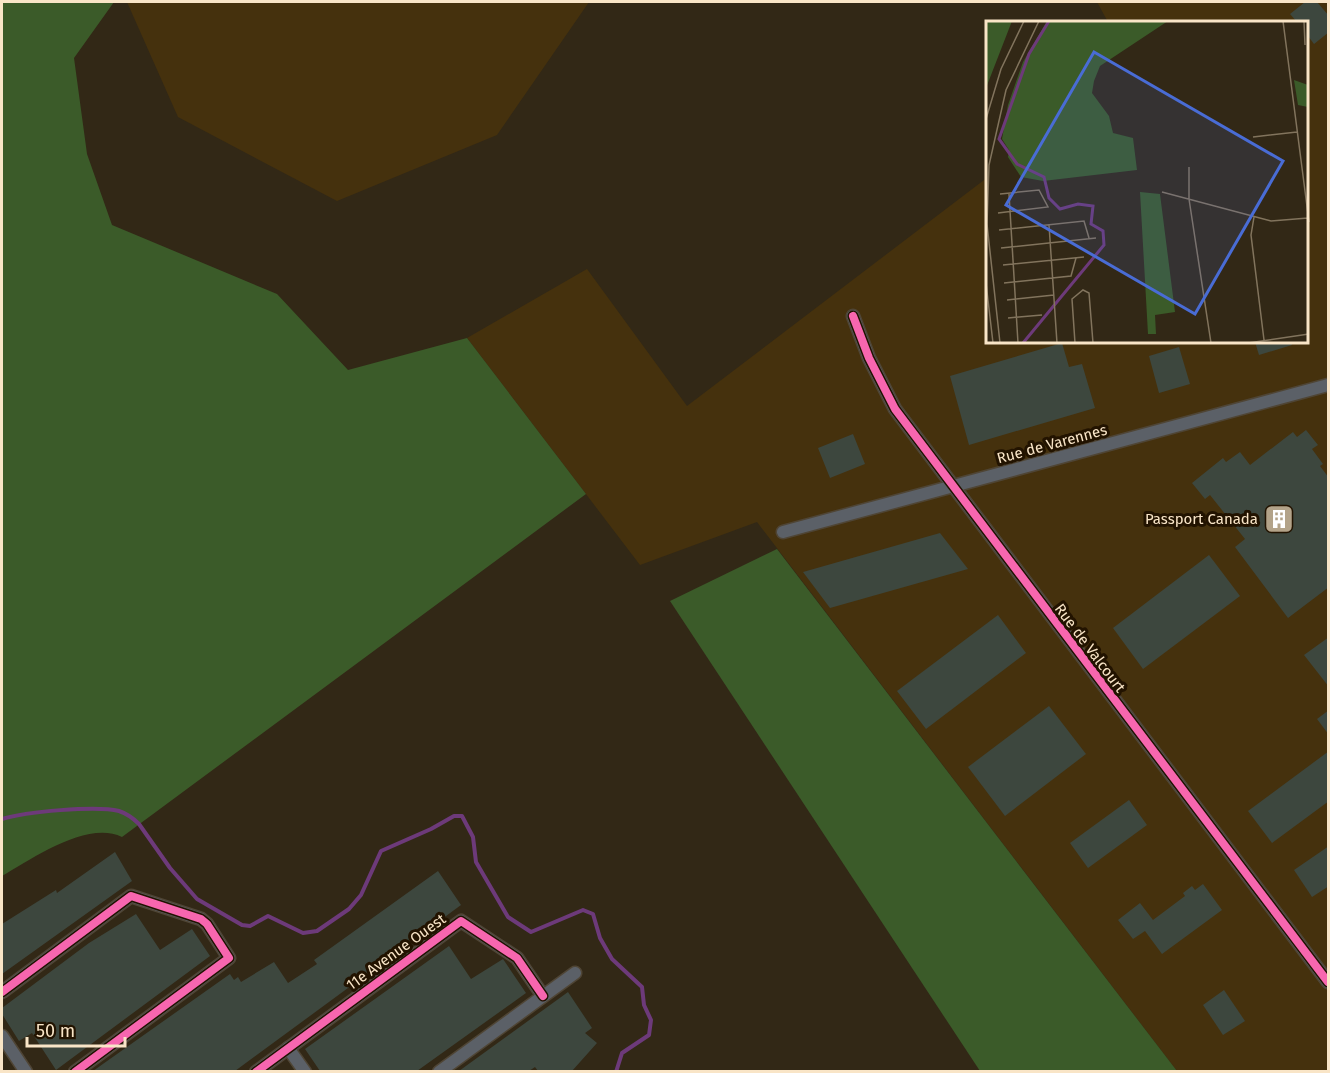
<svg xmlns="http://www.w3.org/2000/svg" width="1330" height="1073" viewBox="0 0 1330 1073" font-family="'Fira Sans',sans-serif">
	<rect width="100%" height="100%" fill="#322816"/>
	<g fill="#45310d">
		<path d="M127,2H589L497,135L337,201L178,117Z"/>
		<path d="M1097,2H1328V1071H1177L757,522L640,565L467,338L587,269L687,406L988,177V342H1308V22H1108Z"/>
	</g>
	<g fill="#3b5b29">
		<path d="M2,2H114L74,58L87,154L112,225L277,294L348,370L467,338L586,494L122,837C87,820 32,859 2,876Z"/>
		<path d="M777,549L1177,1071H980L670,601Z"/>
	</g>
	<g fill="none" stroke-linecap="round" stroke-linejoin="round">
		<path stroke="#6d3a7a" stroke-width="4" d="M2,819C25,812 96,805 119,811C128,814 133,818 139,824L170,868L197,899L242,925L250,926L268,916L303,933L317,931L349,909L361,895L381,851L431,829L454,816H462L473,837L476,862L508,917L531,932L583,910L593,914L600,938L612,959L642,987L644,1005L651,1020L649,1035L622,1053L616,1072"/>
	</g>
	<g fill="#3d473e">
		<path d="M1305,2H1317L1329,16V32L1314,44L1308,36V22H1297L1290,14Z"/>
		<path d="M1255,342H1291L1292,345L1259,355Z"/>
		<path d="M1062,343L1069,367L1082,364L1095,408L969,445L950,376Z"/>
		<path d="M1179,347L1190,384L1159,393L1149,356Z"/>
		<path d="M1306,430L1318,445L1312,449L1323,464L1320,466L1329,478V587L1288,618L1235,547L1245,539L1210,495L1205,499L1192,483L1223,458L1226,462L1240,452L1250,465L1293,432L1297,437Z"/>
		<path d="M853,434L865,464L830,478L818,448Z"/>
		<path d="M940,533L968,569L830,608L803,572Z"/>
		<path d="M1209,555L1240,596L1143,669L1113,628Z"/>
		<path d="M998,615L1026,653L926,729L897,691Z"/>
		<path d="M1329,637V687L1304,655Z"/>
		<path d="M1049,706L1086,754L1005,816L968,767Z"/>
		<path d="M1329,710V735L1317,719Z"/>
		<path d="M1329,751V801L1272,843L1248,811Z"/>
		<path d="M1129,800L1147,825L1088,868L1070,843Z"/>
		<path d="M1329,846V886L1312,897L1294,870Z"/>
		<path d="M115,852L132,881L2,974V924L56,890L57,893Z"/>
		<path d="M438,871L461,905L235,1071H93L230,974L234,980L238,977L241,982L274,962L288,983L317,964L314,960Z"/>
		<path d="M1203,884L1222,910L1162,954L1145,931L1133,939L1118,920L1140,903L1153,920L1185,896L1183,893L1192,886L1195,890Z"/>
		<path d="M136,914L160,950L192,929L210,956L56,1070L32,1033L19,1041L2,1014V1008L89,943Z"/>
		<path d="M449,946L471,979L503,959L526,993L417,1071H320L305,1049Z"/>
		<path d="M1224,990L1245,1021L1223,1035L1203,1005Z"/>
		<path d="M568,992L592,1028L585,1033L597,1043L572,1071H538L535,1067L529,1071H459Z"/>
	</g>
	<g fill="none" stroke-linecap="round" stroke-linejoin="round">
		<g stroke="#4f4535" stroke-width="15">
			<g id="minor">
				<path d="M853,316L869,358L895,409L1328,982"/>
				<path d="M783,532L1328,385"/>
				<path d="M2,992L131,896L201,919L207,924L229,958L75,1072"/>
				<path d="M2,1036L26,1072"/>
				<path d="M288,1048L305,1072"/>
				<path d="M256,1072L461,921L517,958L543,996"/>
				<path d="M439,1072L575,973"/>
			</g>
		</g>
		<use href="#minor" stroke="#5b6067" stroke-width="12"/>
		<g stroke="#221300" stroke-width="11">
			<g id="cycleway">
				<path d="M853,316L869,358L895,409L1328,982"/>
				<path d="M2,992L131,896L201,919L207,924L229,958L75,1072"/>
				<path d="M256,1072L461,921L517,958L543,996"/>
			</g>
		</g>
		<use href="#cycleway" stroke="#f766af" stroke-width="8"/>
	</g>
	<defs>
		<g id="building-square" transform="scale(1.5)"><rect x="-9" y="-9" width="18" height="18" rx="4" fill="#b3a389" stroke="#221300"/><path d="M-4-6H4V6H1V3H-1V6H-4ZM-2.5-4.3h1.7v1.8h-1.7ZM.8-4.3h1.7v1.8H.8ZM-2.5-1h1.7V.8h-1.7ZM.8-1h1.7V.8H.8Z" fill="#fff"/></g>
	</defs>
	<g fill-rule="evenodd">
		<use href="#building-square" x="1279" y="519"/>
	</g>
	<g text-anchor="middle" stroke-width="6" stroke-linejoin="round" paint-order="stroke">
		<g font-size="15" fill="#f9e5c7" stroke="#221300">
			<text transform="translate(1052 444) rotate(-15)" y="5">Rue de Varennes</text>
			<text transform="translate(1090 648) rotate(53)" y="5">Rue de Valcourt</text>
			<text transform="translate(396 952) rotate(-36)" y="5">11e Avenue Ouest</text>
		</g>
		<g font-size="15" fill="#f9e5c7" stroke="#221300" text-anchor="end">
			<text x="1258" y="524">Passport Canada</text>
		</g>
	</g>
	<g transform="translate(986 21)">
		<rect width="322" height="322" fill="#322816"/>
		<path d="M0,0H26L0,67ZM61,0H182L114,45L108,60L106,72L123,95L127,112L147,117L151,149L57,160L35,156L22,136L23,129L16,118L22,84L37,41ZM308,59L322,64V86L312,84ZM154,171L174,173L189,291L169,294L170,313H162Z" fill="#3b5b29"/>
		<path fill="none" stroke="#6d3a7a" stroke-width="3" d="M37,322L118,224L117,210L105,203L107,185L92,183L74,188L63,177L58,156L31,143L13,118L43,33L63,0"/>
		<path fill="none" stroke="#82745d" stroke-width="1.5" d="M297,0L323,201M318,0L319,24M0,98L15,48L38,0M267,116L311,111M203,146V178L225,322M176,171L285,200L322,197M23,173L32,322M12,192L62,186L53,169L14,173M268,196L265,214L278,319M63,204L71,322M13,209L98,200L103,217M15,227L110,217M17,244L98,236M0,262L7,322M18,262L85,255L90,237M21,279L68,274M22,297L56,294M14,322L1,203L3,144L20,69L53,0M89,322L86,278L97,269L103,272L107,322M262,322L323,313"/>
		<path fill="#496cd5" fill-opacity="0.15" stroke="#496cd5" stroke-width="3" d="M108,31L297,140L209,293L20,184Z"/>
		<rect width="322" height="322" fill="none" stroke="#f9e5c7" stroke-width="3"/>
	</g>
	<rect width="1330" height="1073" fill="none" stroke="#f9e5c7" stroke-width="6"/>
	<path d="M27 1037v9h98v-9" fill="none" stroke="#f9e5c7" stroke-width="3"/>
	<text x="36" y="1037" font-size="18" fill="#f9e5c7" stroke="#221300" stroke-width="4.5" paint-order="stroke">50 m</text>
</svg>
